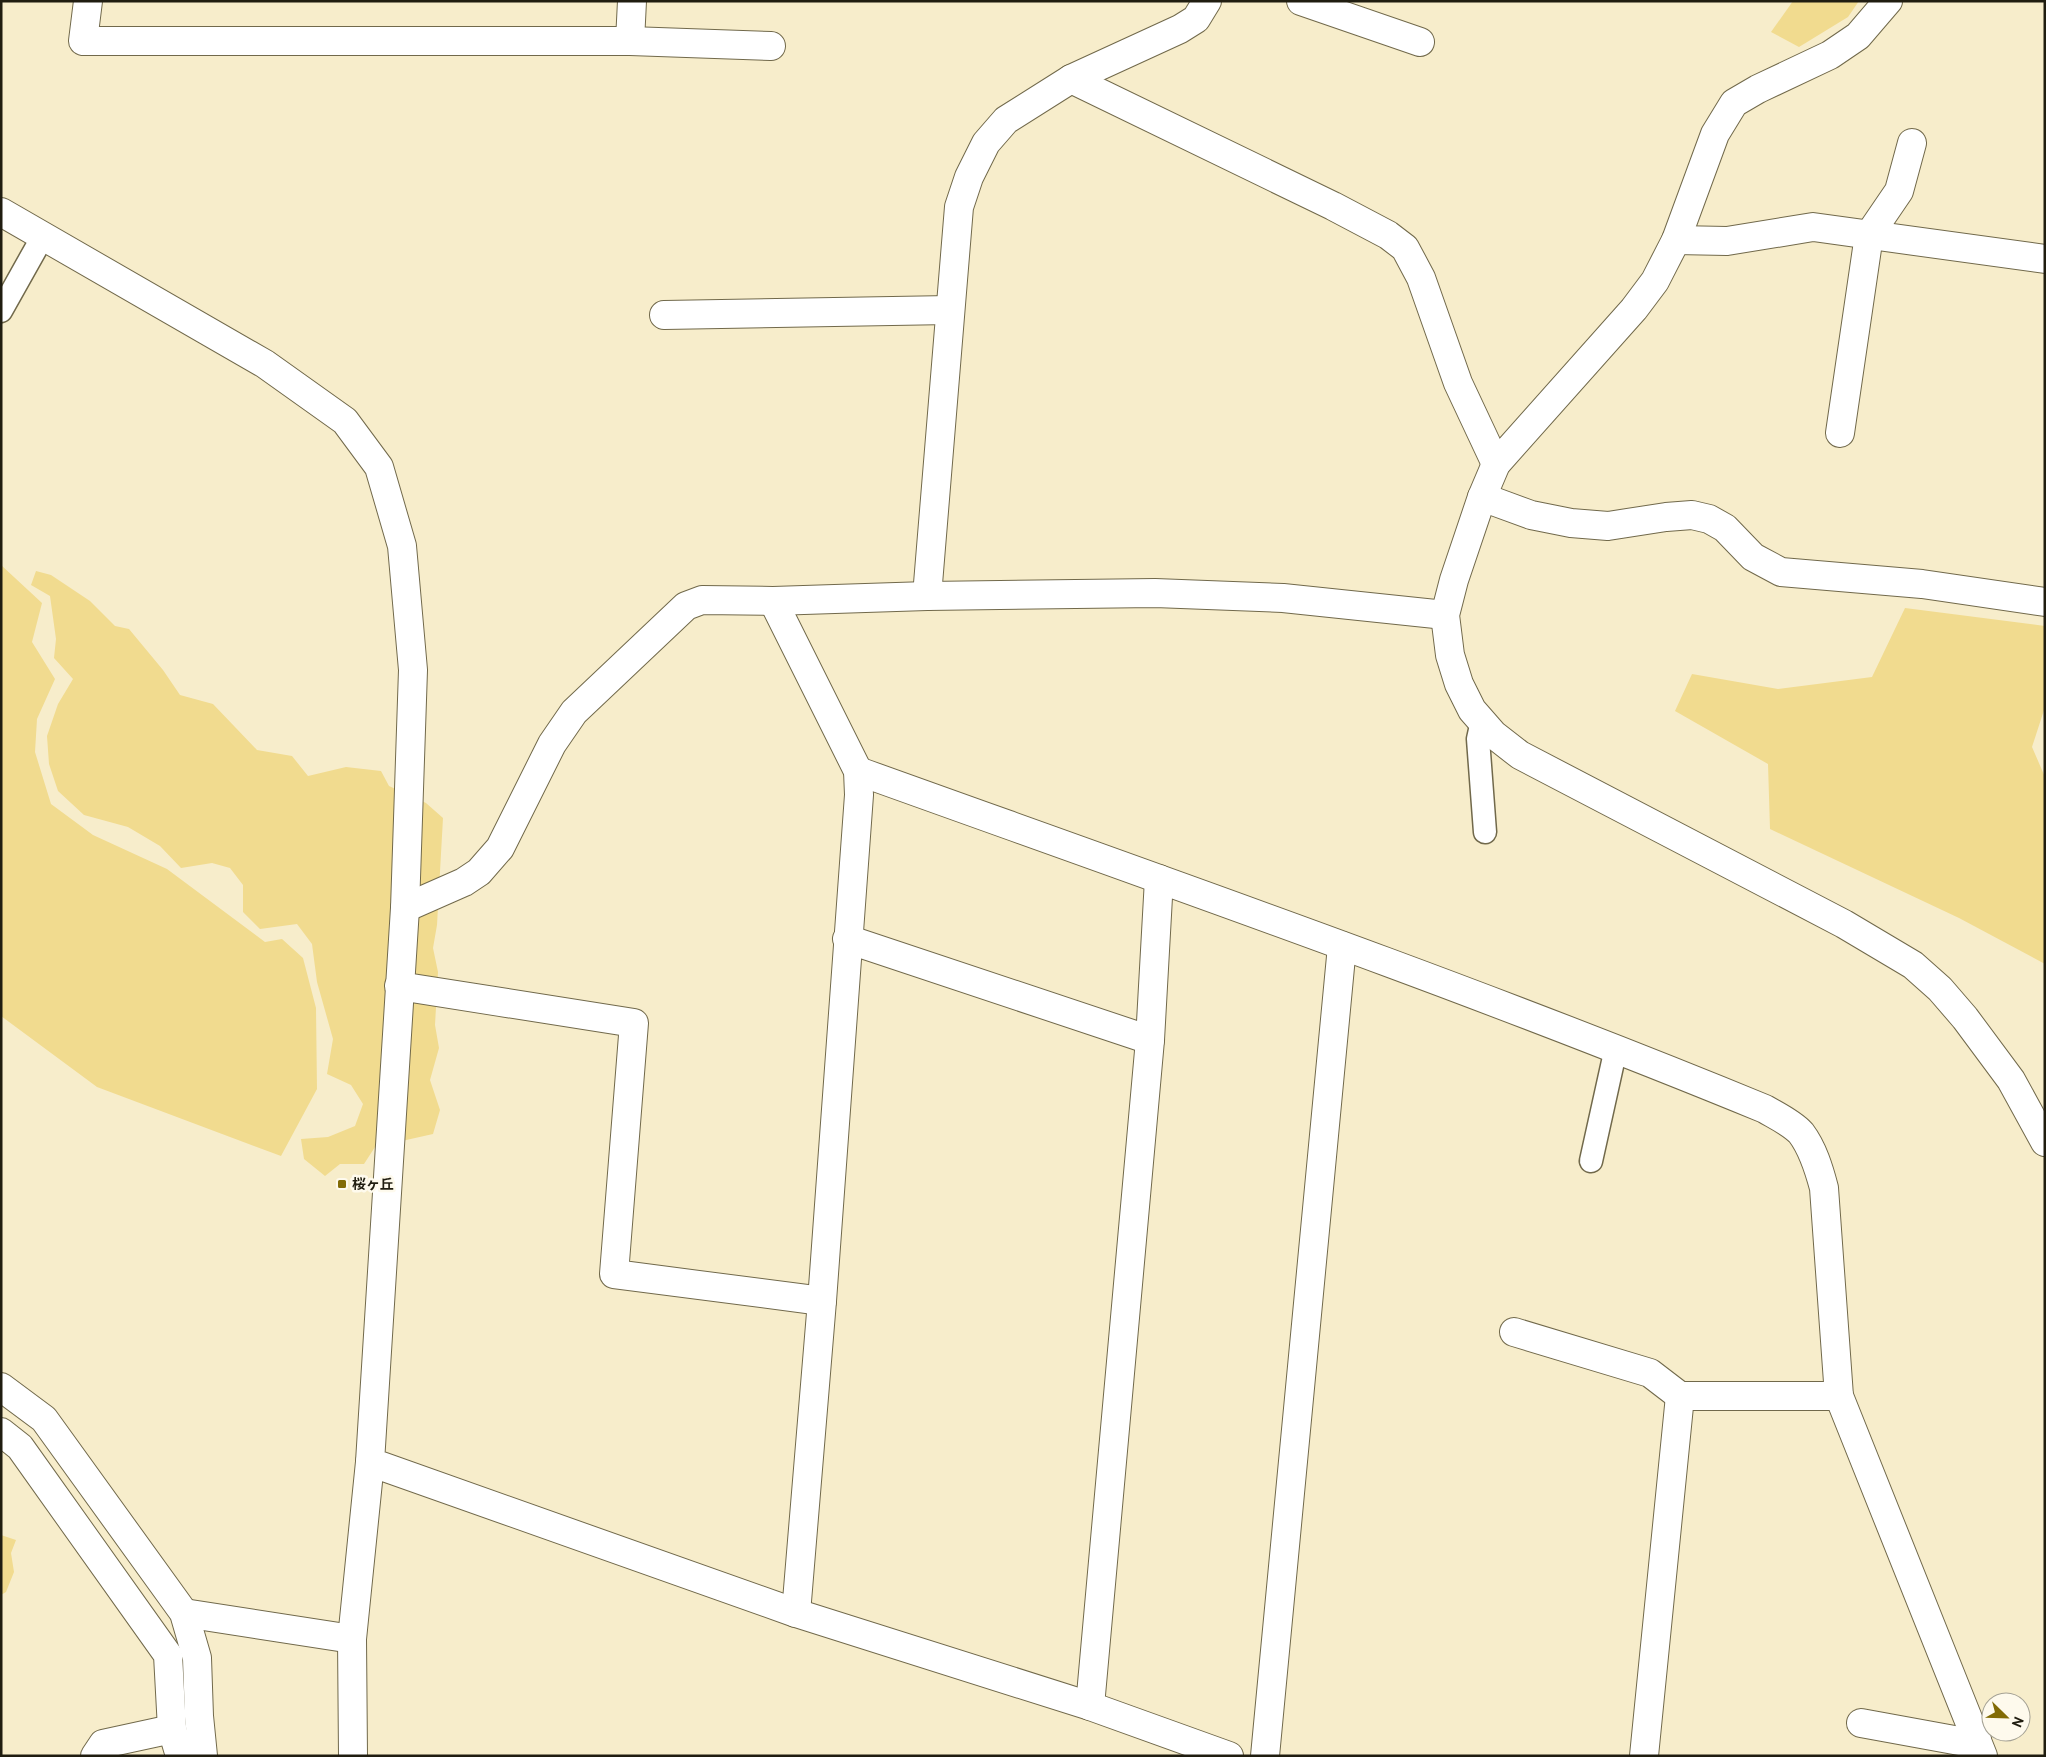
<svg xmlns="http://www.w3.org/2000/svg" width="2046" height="1757" viewBox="0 0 2046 1757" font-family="Overpass,'Noto Sans JP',sans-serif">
	<rect width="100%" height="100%" fill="#f7edcb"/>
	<g fill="#f1db8f">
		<path d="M1793,1H1859L1848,17L1799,47L1771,32Z"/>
		<path d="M1,565L42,603L32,642L55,679L37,719L35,752L51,804L93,835L167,869L265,942L282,939L303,958L316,1008L317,1089L281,1156L97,1087L1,1016Z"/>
		<path d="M36,571L51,575L90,601L115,626L129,629L163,670L180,695L213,704L257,750L292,756L308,776L346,767L381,771L389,786L426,803L443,818L437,925L433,948L438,972L435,1025L439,1048L430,1080L440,1110L433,1134L375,1147L364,1164H340L325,1176L304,1159L301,1139L328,1137L355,1126L363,1104L351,1085L327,1074L333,1039L317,982L312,944L297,924L260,929L243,912V885L230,868L212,863L181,868L160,846L128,827L84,815L58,791L49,764L47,736L58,704L73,679L54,658L56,639L50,596L31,585Z"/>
		<path d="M1905,608L2045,626V707L2032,747L2045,777V964L1959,918L1770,829L1768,764L1675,711L1692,674L1778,689L1872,677Z"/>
		<path d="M1,1535L16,1540L11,1553L14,1572L6,1592L1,1595Z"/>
	</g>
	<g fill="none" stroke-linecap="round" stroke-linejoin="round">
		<g stroke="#71694b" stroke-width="25">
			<g id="service">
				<path d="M1,311L43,236"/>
				<path d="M1482,721L1478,739L1485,832"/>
				<path d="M1591,1161L1616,1048"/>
			</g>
		</g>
		<g stroke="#71694b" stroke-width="30">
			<g id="minor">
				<path d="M88,1L83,41H630L771,46"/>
				<path d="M1301,1L1420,42"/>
				<path d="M1888,1L1858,36L1830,55L1758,89L1734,103L1715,134L1676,240L1655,281L1634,309L1496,464L1482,497L1454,580L1445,615L1450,655L1459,684L1472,710L1493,734L1520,755L1844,924L1913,965L1940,989L1965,1018L2011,1080L2045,1142"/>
				<path d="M630,41L632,1"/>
				<path d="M1071,79L1333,206L1388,235L1405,248L1421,278L1458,383L1496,464"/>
				<path d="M1676,240L1727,241L1813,227L2045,259"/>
				<path d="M664,315L950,310"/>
				<path d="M1840,433L1869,235L1899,191L1912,143"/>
				<path d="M1482,497L1531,515L1571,523L1608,526L1666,517L1692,515L1709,519L1725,528L1753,557L1781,572L1922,584L2045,602"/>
				<path d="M927,596L959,207L969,177L986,143L1006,120L1071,79L1180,29L1196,19L1207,1"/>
				<path d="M773,601L858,771L859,795L822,1301L796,1613"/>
				<path d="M858,771C1161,880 1466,986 1765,1109C1777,1116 1792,1123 1801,1133C1813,1149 1819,1169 1824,1188L1839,1396L1983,1756"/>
				<path d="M405,908L464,882L479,872L500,848L552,744L574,712L686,606L702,600L773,601L927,596L1155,593L1283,598L1445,615"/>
				<path d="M847,939L1150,1040"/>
				<path d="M399,986L634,1023L614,1274L822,1301"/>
				<path d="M1514,1332L1650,1373L1680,1396"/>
				<path d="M1,1387L44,1419L184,1613L197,1658L199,1716L203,1756"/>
				<path d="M1,1432L20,1447L168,1655L172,1729L180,1756"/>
				<path d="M184,1613L352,1639"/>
				<path d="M1090,1706L1150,1040L1159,879"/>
				<path d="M1861,1723L1965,1742L1977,1740"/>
				<path d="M95,1756L103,1744L172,1729"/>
				<path d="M353,1756L352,1639L370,1462"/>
				<path d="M1265,1756L1342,946"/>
				<path d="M1644,1756L1680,1396H1839"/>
			</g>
		</g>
		<g stroke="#71694b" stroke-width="30">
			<path id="tertiary" d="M1,212L265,364L345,421L379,467L402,546L413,670L405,908L370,1462L796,1613L1090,1706L1229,1756"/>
		</g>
		<use href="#service" stroke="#fff" stroke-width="22"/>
		<use href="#minor" stroke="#fff" stroke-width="28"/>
		<use href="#tertiary" stroke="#fff" stroke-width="28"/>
	</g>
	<rect fill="#826b05" stroke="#fefaed" stroke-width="2" x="337" y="1179" width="10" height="10" rx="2.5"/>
	<g text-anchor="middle" stroke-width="5" stroke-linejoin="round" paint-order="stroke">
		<g font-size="14" font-weight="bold" fill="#201d10" stroke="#fefaed" text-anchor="start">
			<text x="352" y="1189">桜ヶ丘</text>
		</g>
	</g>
	<rect width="2046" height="1757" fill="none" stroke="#201d10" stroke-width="5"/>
	<g transform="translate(2006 1717) rotate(113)"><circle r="24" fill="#fefaed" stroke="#a5a295"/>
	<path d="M0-4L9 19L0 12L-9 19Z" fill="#826b05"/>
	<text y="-8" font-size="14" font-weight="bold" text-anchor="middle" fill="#201d10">N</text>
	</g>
</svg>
